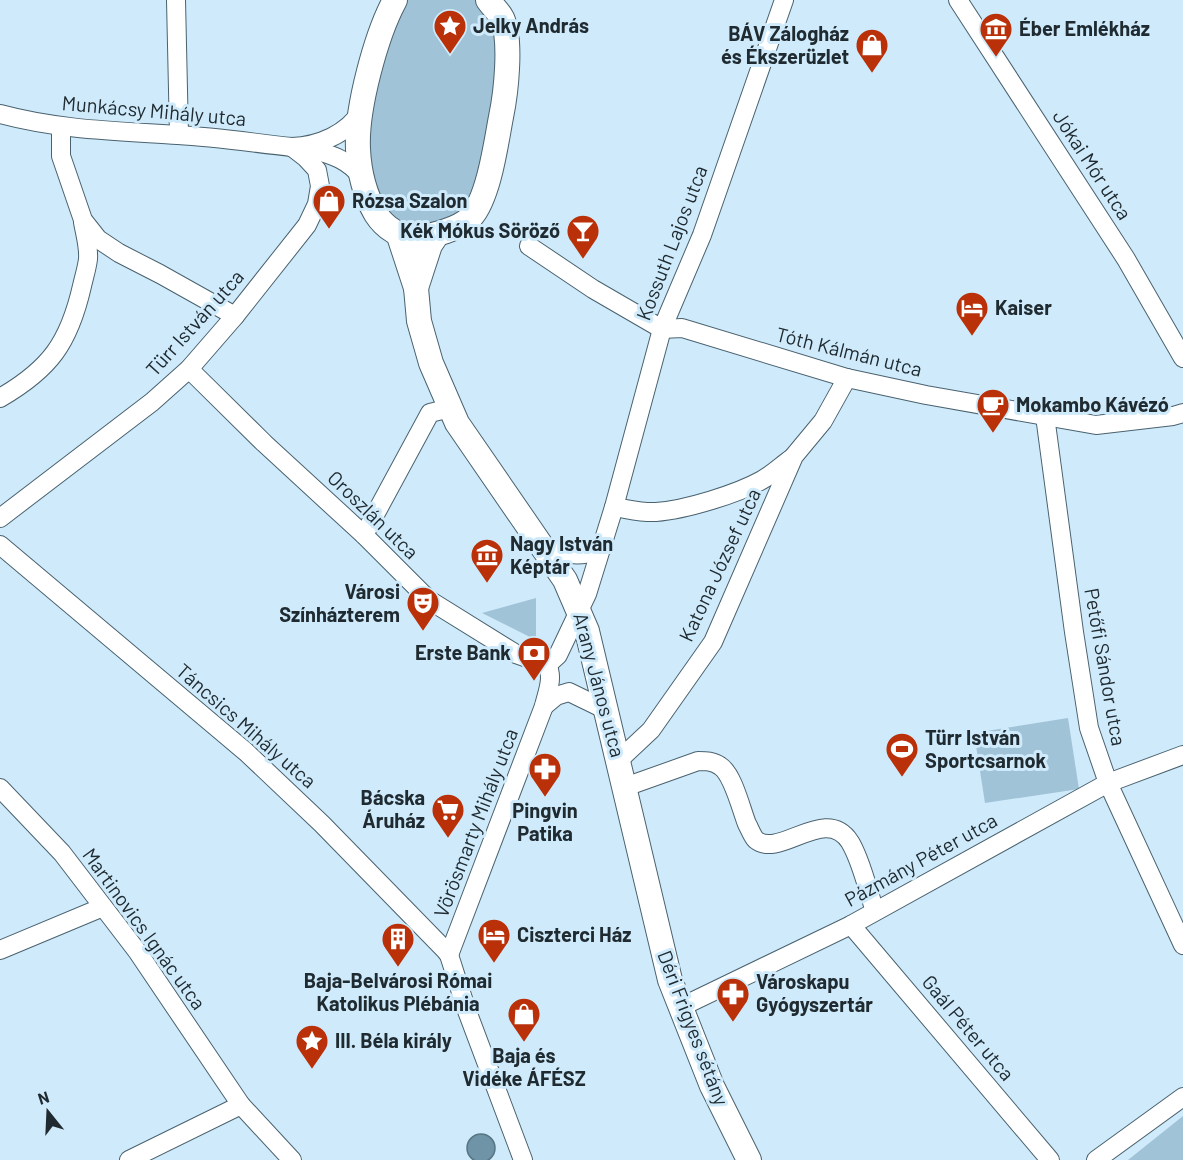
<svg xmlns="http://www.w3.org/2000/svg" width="1183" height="1160" viewBox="0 0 1183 1160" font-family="Barlow,sans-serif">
	<rect width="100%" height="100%" fill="#cfebfb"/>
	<g fill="#a1c3d7">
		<path d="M405,0H478L494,21L499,48L496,95L475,187L463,209L448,221L418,226L404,224L390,215L368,177L367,146L381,46Z"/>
		<path d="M536,598V640L482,613Z"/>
		<path d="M1068,718L1079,789L985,803L974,733Z"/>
		<path d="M1183,1116V1160H1128Z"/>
	</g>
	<circle fill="#6f94a8" stroke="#577484" stroke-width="1.5" cx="481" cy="1148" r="14"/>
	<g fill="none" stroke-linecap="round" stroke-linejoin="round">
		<g stroke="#4a626f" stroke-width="20">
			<g id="minor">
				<path d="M176,0L179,135"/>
				<path d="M958,0L1126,259L1183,358"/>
				<path d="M0,114C59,130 117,131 178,135C216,137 254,143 292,147C318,146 348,134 361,111"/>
				<path d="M61,127V156L83,220L98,239L119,253L160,274L235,316"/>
				<path d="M305,147C328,154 348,158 362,178"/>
				<path d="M529,246L593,289L662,329L682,328L847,378L926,395L1096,425L1173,416L1183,413"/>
				<path d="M189,369L264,443L364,535L429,600L516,654L547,665"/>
				<path d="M0,398C50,369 69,343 82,286C84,277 87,268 88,259C89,247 85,234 83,222"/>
				<path d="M1045,416L1074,632L1089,728L1108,783L1183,945"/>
				<path d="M614,507C628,509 642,513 656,512C685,510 737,494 762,480C773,474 782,465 792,458"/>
				<path d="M0,518L152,402L189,369L235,316L307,225L317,204L320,186L317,170L305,157L292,147"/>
				<path d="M364,535L430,413L450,408"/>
				<path d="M0,545L246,752L322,824L445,950L449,955L467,1011L523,1160"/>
				<path d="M544,546C565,555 577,557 600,551"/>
				<path d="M547,665L558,655L587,594L614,507L662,329L702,235L784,0"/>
				<path d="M544,706L556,696L569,692L606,710"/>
				<path d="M619,760L651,730L713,642L794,456L823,421L847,378"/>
				<path d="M625,787L698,761C706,761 713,761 720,766C733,774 741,809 747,824C750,829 752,836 756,840C780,859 826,804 850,842C862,862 867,889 875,911"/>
				<path d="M0,788L62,853L137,951L241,1105L292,1160"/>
				<path d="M851,925L1050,1160"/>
				<path d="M0,950L103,907"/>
				<path d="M449,955L544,706C547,693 554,677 547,665"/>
				<path d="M681,1007L851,925L1108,783L1183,755"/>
				<path d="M129,1160L241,1105"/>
				<path d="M1096,1160L1183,1097"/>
			</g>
		</g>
		<g stroke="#4a626f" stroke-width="26">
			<g id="major">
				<path d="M395,0C376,35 356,109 358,149C359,171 365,195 376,214C385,228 400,238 417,237C432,237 461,228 471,217C489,197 496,143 501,117C506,93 512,40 502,18C499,12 492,6 488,0"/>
				<path d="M398,233L416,288L419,321L431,363L457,423L565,580L587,631L670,980L712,1086L749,1160"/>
				<path d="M416,288L430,245L436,236"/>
			</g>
		</g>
		<use href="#minor" stroke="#fff" stroke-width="18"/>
		<use href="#major" stroke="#fff" stroke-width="24"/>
	</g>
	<defs>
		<g id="sight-pin" transform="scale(1.725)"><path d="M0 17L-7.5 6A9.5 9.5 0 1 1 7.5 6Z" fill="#ba3008" stroke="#cfebfb"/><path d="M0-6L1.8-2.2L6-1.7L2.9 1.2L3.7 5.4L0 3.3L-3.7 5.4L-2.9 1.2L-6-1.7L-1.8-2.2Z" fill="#fff"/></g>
		<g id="museum-pin" transform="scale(1.725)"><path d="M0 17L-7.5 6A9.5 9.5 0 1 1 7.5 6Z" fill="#ba3008" stroke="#cfebfb"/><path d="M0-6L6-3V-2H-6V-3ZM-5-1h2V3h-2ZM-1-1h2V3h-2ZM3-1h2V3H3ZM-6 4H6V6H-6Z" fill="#fff"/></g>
		<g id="shop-pin" transform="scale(1.725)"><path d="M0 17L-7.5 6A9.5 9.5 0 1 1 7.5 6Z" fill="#ba3008" stroke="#cfebfb"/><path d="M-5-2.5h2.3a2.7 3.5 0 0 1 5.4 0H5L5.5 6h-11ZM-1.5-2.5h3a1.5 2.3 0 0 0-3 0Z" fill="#fff"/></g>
		<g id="bar-pin" transform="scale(1.725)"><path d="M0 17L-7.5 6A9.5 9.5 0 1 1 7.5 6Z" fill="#ba3008" stroke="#cfebfb"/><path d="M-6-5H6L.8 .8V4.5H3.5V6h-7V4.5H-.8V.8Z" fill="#fff"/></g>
		<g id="hotel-pin" transform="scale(1.725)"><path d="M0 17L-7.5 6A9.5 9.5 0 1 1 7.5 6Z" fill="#ba3008" stroke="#cfebfb"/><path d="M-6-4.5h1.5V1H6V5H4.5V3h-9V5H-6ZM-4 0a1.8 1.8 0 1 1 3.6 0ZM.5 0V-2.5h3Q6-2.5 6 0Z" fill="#fff"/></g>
		<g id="cafe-pin" transform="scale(1.725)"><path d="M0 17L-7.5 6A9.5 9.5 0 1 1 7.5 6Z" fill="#ba3008" stroke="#cfebfb"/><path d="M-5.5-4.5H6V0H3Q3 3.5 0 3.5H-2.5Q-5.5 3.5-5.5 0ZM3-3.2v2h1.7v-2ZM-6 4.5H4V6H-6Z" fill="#fff"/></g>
		<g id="theatre-pin" transform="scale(1.725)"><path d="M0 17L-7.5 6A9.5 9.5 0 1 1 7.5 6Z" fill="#ba3008" stroke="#cfebfb"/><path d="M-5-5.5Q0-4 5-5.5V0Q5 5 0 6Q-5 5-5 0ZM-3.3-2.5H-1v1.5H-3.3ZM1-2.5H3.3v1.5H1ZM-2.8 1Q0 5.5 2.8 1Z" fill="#fff"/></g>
		<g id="bank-pin" transform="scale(1.725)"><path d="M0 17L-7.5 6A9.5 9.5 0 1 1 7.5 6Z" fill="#ba3008" stroke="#cfebfb"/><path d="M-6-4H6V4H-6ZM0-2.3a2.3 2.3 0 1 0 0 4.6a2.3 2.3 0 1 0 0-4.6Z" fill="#fff"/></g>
		<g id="stadium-pin" transform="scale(1.725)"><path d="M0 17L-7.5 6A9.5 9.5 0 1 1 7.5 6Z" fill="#ba3008" stroke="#cfebfb"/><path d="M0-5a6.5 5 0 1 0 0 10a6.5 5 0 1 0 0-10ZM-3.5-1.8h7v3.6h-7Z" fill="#fff"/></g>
		<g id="pharmacy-pin" transform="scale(1.725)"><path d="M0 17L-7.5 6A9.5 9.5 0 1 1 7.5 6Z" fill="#ba3008" stroke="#cfebfb"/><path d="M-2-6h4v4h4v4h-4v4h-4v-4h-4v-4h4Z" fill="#fff"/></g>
		<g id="supermarket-pin" transform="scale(1.725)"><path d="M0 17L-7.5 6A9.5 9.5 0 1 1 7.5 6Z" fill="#ba3008" stroke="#cfebfb"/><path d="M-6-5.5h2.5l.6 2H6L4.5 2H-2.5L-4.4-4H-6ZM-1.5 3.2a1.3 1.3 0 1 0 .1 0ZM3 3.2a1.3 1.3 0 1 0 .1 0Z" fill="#fff"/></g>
		<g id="building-pin" transform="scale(1.725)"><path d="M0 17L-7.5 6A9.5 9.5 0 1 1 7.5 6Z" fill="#ba3008" stroke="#cfebfb"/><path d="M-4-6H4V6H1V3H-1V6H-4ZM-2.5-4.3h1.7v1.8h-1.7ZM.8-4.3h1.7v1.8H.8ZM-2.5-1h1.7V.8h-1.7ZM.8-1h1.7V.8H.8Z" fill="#fff"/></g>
	</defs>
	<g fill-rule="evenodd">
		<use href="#sight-pin" x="450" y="26"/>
		<use href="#museum-pin" x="996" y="29"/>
		<use href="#shop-pin" x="872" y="45"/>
		<use href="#shop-pin" x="329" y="201"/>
		<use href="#bar-pin" x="583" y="231"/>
		<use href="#hotel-pin" x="972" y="308"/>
		<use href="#cafe-pin" x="993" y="405"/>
		<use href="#museum-pin" x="487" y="555"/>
		<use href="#theatre-pin" x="423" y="603"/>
		<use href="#bank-pin" x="534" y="653"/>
		<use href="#stadium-pin" x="902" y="749"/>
		<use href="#pharmacy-pin" x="545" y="769"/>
		<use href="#supermarket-pin" x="448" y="810"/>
		<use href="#hotel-pin" x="494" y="935"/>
		<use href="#building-pin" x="398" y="939"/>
		<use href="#pharmacy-pin" x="733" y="994"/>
		<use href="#shop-pin" x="524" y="1014"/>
		<use href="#sight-pin" x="312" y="1041"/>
	</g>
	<g text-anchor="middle" stroke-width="6" stroke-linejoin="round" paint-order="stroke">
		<g font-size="20" font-weight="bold" fill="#202b31" stroke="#cfebfb" text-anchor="start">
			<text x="473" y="33">Jelky András</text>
			<text x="1019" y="36">Éber Emlékház</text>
			<text x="849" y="41" text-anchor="end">BÁV Zálogház<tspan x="849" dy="23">és Ékszerüzlet</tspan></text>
			<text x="352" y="208">Rózsa Szalon</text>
			<text x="560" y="238" text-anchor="end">Kék Mókus Söröző</text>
			<text x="995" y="315">Kaiser</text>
			<text x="1016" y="412">Mokambo Kávézó</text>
			<text x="510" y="551">Nagy István<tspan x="510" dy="23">Képtár</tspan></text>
			<text x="400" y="599" text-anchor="end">Városi<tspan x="400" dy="23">Színházterem</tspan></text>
			<text x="511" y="660" text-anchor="end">Erste Bank</text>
			<text x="925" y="745">Türr István<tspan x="925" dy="23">Sportcsarnok</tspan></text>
			<text x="425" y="805" text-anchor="end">Bácska<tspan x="425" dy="23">Áruház</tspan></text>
			<text x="545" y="818" text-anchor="middle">Pingvin<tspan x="545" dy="23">Patika</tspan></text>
			<text x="517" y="942">Ciszterci Ház</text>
			<text x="398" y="988" text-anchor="middle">Baja-Belvárosi Római<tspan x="398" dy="23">Katolikus Plébánia</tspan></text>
			<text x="756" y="989">Városkapu<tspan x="756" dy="23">Gyógyszertár</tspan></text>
			<text x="335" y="1048">III. Béla király</text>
			<text x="524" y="1063" text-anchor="middle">Baja és<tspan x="524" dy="23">Vidéke ÁFÉSZ</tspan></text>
		</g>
		<g font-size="20" fill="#202b31" stroke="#cfebfb">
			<text transform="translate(154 111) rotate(5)" y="7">Munkácsy Mihály utca</text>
			<text transform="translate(1092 165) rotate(57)" y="7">Jókai Mór utca</text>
			<text transform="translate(672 243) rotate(-69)" y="7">Kossuth Lajos utca</text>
			<text transform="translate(195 323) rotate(-48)" y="7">Türr István utca</text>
			<text transform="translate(849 352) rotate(14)" y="7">Tóth Kálmán utca</text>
			<text transform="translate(373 515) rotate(44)" y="7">Oroszlán utca</text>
			<text transform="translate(720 565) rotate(-65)" y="7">Katona József utca</text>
			<text transform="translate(1105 667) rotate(80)" y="7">Petőfi Sándor utca</text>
			<text transform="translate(599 685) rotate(75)" y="7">Arany János utca</text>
			<text transform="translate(246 726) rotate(41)" y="7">Táncsics Mihály utca</text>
			<text transform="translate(476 823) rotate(-69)" y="7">Vörösmarty Mihály utca</text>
			<text transform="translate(921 860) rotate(-29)" y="7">Pázmány Péter utca</text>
			<text transform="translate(144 929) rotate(54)" y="7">Martinovics Ignác utca</text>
			<text transform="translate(693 1028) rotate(69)" y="7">Déri Frigyes sétány</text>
			<text transform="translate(968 1028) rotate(50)" y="7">Gaál Péter utca</text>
		</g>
	</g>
	<g transform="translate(48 1112) rotate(342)" stroke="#cfebfb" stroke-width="4.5" paint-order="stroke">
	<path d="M0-4.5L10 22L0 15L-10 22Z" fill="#202b31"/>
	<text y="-9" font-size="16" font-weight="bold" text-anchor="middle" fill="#202b31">N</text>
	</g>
</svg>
